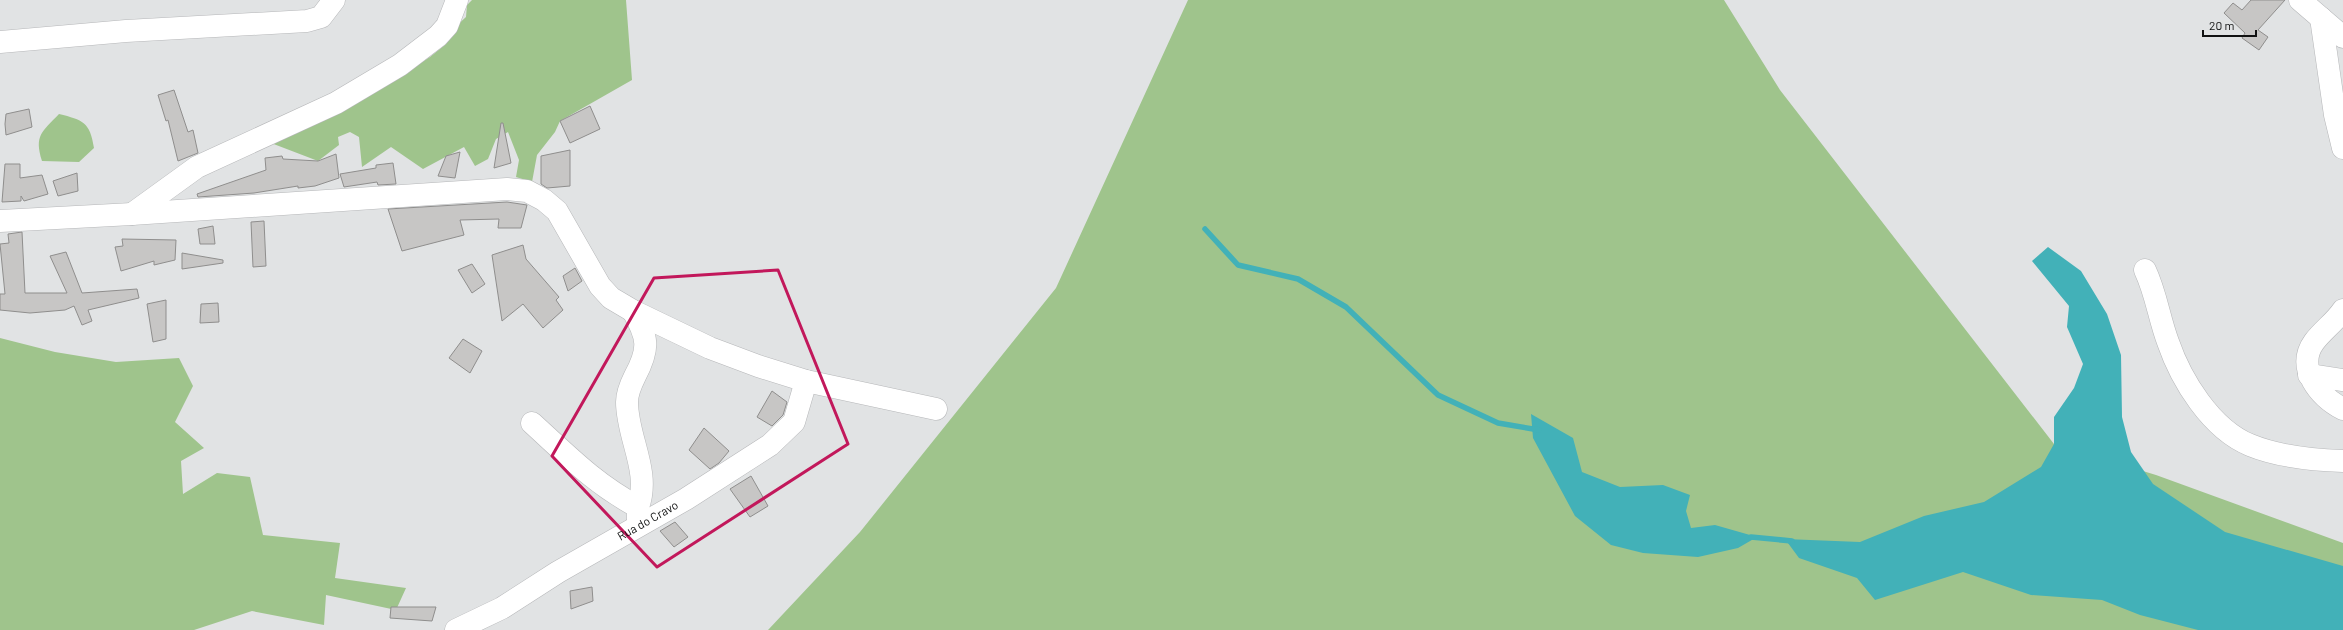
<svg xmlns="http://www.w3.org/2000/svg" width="2343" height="630" viewBox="0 0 2343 630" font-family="Barlow,sans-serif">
	<rect width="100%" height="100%" fill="#e1e3e4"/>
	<g fill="#9fc48c">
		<path d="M472,0H626L632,80L560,121L555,132L537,155L532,182L516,177L519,160L508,132L496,139L488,159L475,166L464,147L423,169L391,147L362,167L359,137L350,132L338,137L339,145L318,161L271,143L396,78L430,57L446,44L452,30L466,17L467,5Z"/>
		<path d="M1188,0H1724L1780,90L2054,444L2156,475L2343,543V630H768L860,532L1056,288Z"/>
		<path d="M59,114C83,120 90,122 94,148L79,162L42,161C34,135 42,132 59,114Z"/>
		<path d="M0,338L55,352L116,362L179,358L193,386L175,422L204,448L181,461L183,494L217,473L250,477L263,535L340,543L335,578L406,588L396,610L326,595L324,625L252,611L194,630H0Z"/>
	</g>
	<g fill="#42b1b8">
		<path d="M2048,247L2081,271L2107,314L2121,355L2122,417L2131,452L2153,484L2225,532L2343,566V630H2198L2140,615L2102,600L2031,595L1963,572L1875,600L1857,578L1799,558L1785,539L1860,542L1924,516L1984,502L2041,467L2054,444V417L2074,388L2083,364L2067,327L2069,306L2032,261Z"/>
		<path d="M1531,414L1573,438L1582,472L1620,487L1663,485L1690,495L1686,511L1691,528L1715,525L1757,537L1738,548L1698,557L1643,553L1611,545L1575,516L1533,438Z"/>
	</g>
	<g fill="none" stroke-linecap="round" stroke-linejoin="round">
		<g stroke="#42b1b8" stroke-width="5.5">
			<path d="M1205,229L1238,265L1298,279L1346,307L1438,395L1498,423L1539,430"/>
			<path d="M1751,537L1792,541"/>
		</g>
	</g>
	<g fill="#c7c6c5" stroke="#8f8e8d">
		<path d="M2251,0H2285L2258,30L2268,37L2259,50L2242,38L2245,33L2224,13L2233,3L2242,10Z"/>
		<path d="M174,90L188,132L193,130L198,153L178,161L168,120L166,121L158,95Z"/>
		<path d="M590,106L600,129L570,143L560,121Z"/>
		<path d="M29,109L32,127L6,135L5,124L6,114Z"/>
		<path d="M501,123H503L511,163L494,168Z"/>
		<path d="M570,150V186L547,188L541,184V156Z"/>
		<path d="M460,152L455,178L438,176L446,156Z"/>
		<path d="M336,154L339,178L315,186L298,188V186L254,193L198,197L197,194L266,170L265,158L282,156L283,159L318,161Z"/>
		<path d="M393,163L396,184L378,185L377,182L344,187L340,174L376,168V165Z"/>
		<path d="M5,164H20V178L42,175L48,194L24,201L21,196V201L2,202Z"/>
		<path d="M77,173L78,191L58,196L53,181Z"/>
		<path d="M507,202L527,205L521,228H498L499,219L460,220L464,235L402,251L388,209Z"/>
		<path d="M264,221L266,266L253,267L251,222Z"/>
		<path d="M213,226L215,244H200L198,229Z"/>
		<path d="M22,232L25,293H67L50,256L66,252L82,293L137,289L139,298L88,310L92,321L82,325L74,306L65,310L30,313L0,310V294H5L0,244L9,243L8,234Z"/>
		<path d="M122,239L176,240L175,260L154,265V261L121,271L115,247L123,246Z"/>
		<path d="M523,245L526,259L559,297L556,300L563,310L543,328L523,304L502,321L492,255Z"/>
		<path d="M182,253L223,260V263L182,269Z"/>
		<path d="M472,264L485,284L472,293L458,270Z"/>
		<path d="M575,268L582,281L568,291L563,276Z"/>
		<path d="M166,300V339L153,342L147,304Z"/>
		<path d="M218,303L219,322L200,323L201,304Z"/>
		<path d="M463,339L482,351L470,373L449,358Z"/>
		<path d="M772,391L787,402L783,415L772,426L757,417Z"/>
		<path d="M704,428L729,451L719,463L710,469L689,450Z"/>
		<path d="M751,476L768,506L750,517L730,489Z"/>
		<path d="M675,522L688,537L674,547L660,531Z"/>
		<path d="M592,587L593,601L571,609L570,591Z"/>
		<path d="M391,607H436L432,621L390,618Z"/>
	</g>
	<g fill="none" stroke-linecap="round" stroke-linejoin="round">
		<g stroke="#b6b7b9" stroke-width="23">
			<g id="minor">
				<path d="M2300,0L2343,37"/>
				<path d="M2321,18L2335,115L2343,148"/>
				<path d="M0,42L126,31L307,21L321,17L334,0"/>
				<path d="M132,214L197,167L336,103L400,65L438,36L447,26L457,0"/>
				<path d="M0,221L132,214L507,189L527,191L544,200L557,211L600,286L611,298L633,311L710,348L758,366L806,381L936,409"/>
				<path d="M2145,270C2156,293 2159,318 2168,342C2181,380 2211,429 2250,445C2279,457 2312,460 2343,461"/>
				<path d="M2343,310C2335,322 2323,330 2314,342C2295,368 2320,397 2343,409"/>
				<path d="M633,311C648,338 650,348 635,376C631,384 627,393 627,402C627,438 651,471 638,507"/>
				<path d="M2309,375L2343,380"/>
				<path d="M532,423C568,456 595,484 638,507V521"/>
				<path id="s1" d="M456,630L502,608L558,572L686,499L770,445L794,422L806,381"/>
			</g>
		</g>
		<use href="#minor" stroke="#fff" stroke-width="22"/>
	</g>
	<path fill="none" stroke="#c2185b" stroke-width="3" stroke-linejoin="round" d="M778,270L848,444L657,567L552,456L654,278Z"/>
	<g text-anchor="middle" stroke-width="3" stroke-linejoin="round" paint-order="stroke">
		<g font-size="12" fill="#111212" stroke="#e1e3e4">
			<text dy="4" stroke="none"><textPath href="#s1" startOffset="221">Rua do Cravo</textPath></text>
		</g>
	</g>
	<path d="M2203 30v6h53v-6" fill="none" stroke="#111212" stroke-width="2"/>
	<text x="2209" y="30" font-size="12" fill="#111212" stroke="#e1e3e4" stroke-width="3" paint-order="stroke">20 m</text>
</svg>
